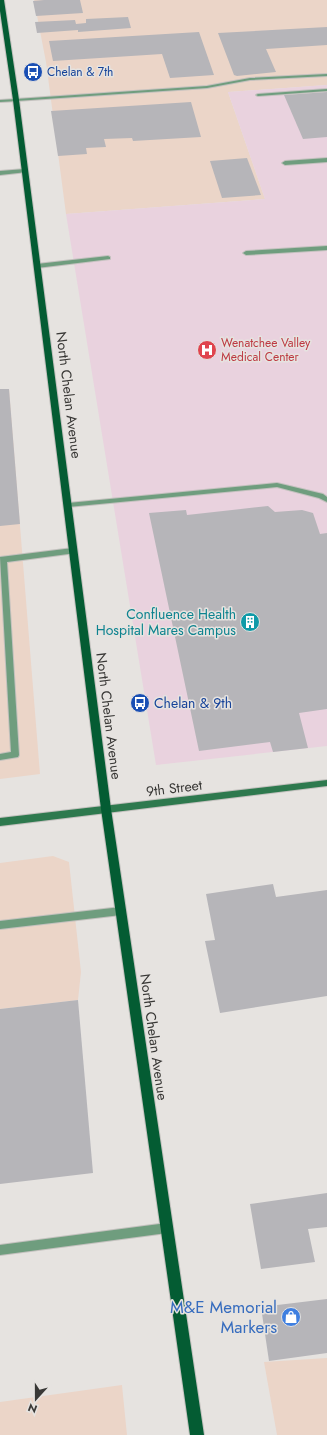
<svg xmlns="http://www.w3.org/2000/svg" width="327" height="1435" viewBox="0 0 327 1435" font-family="Jost,sans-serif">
	<rect width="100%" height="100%" fill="#e6e3e0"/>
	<g fill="#ebd5c8">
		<path d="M34,0H327V85L228,92L265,199L66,214L46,62Z"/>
		<path d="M0,389H9L40,774L0,779Z"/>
		<path d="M53,856L69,862L81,972L78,1000L0,1009V863Z"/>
		<path d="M327,1358V1435H277L264,1362Z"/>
		<path d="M122,1385L127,1435H0V1402Z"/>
	</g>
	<path fill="#e9d2de" d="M327,85V746L156,765L66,214L265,199L228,92Z"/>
	<g fill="#b6b5b9">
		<path d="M44,0H80L83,13L36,16L33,1Z"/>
		<path d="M128,17L131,28L78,32V30L37,33L35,22L75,20L76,24L86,23V19Z"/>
		<path d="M327,27V45L266,49L276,72L237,76L234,75L218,33Z"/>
		<path d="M199,32L214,75L170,78L162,54L53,61L49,41Z"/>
		<path d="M327,92V137L303,139L284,95Z"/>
		<path d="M191,102L201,137L133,141L132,138L104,139L106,147L86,148L87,154L58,156L51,111Z"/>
		<path d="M247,158L261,195L222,198L210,161Z"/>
		<path d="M0,389H9L20,524L0,526Z"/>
		<path d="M268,506L275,512L302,510L313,513L320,534L327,533V709L299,713L308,748L273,752L270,742L199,751L149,513L186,510L187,515Z"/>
		<path d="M273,884L276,897L327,890V996L220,1013L205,941L215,940L206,894Z"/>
		<path d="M78,1000L93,1173L0,1184V1009Z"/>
		<path d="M327,1193V1227L308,1229L315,1262L261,1269L250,1204Z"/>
		<path d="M327,1299V1353L269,1361L261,1307Z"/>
	</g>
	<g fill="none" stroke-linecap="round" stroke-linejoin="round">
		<g stroke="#c3c1be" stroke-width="2">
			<g id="lane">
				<path d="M327,74V76L250,80L207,88L16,101L14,100L16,99L207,86L250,78Z"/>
				<path d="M327,89V91L258,96L256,95L258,94Z"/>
				<path d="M327,158V162L285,165L282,163L285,161Z"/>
				<path d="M25,169L28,171L27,172L0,175V171Z"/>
				<path d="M327,246V250L246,255L243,253L246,251Z"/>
				<path d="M108,256L110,257V259L37,268L34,266L37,264Z"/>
				<path d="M277,483L323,494L327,497V502L319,498L277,487L68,507L65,505L68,503Z"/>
				<path d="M73,548L76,549L77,551L76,553L7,562L19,755L18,757L0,760V754L11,752L0,557Z"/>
				<path d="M121,907L124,908L126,911L124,914L121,915L0,929V921Z"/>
				<path d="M167,1223L171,1224L172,1228L171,1232L167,1233L0,1255V1245Z"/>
			</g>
		</g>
		<g stroke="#c3c1be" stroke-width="2">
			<path id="street" d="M16,99L18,100V101L0,102V100Z"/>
		</g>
		<g stroke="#c3c1be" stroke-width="2">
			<path id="secondary" d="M327,780V786L0,826V818Z"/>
		</g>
		<g stroke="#c3c1be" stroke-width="2">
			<path id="primary" d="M0,0H4L19,100L111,809L204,1435H190L101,809L13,100L0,11Z"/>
		</g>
		<use href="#lane" fill="#6f9d7e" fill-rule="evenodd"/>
		<use href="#street" fill="#6f9d7e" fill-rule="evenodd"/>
		<use href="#secondary" fill="#2e794e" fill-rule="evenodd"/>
		<use href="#primary" fill="#045c33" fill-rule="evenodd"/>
	</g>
	<defs>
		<g id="bus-disc" transform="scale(1)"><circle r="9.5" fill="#1a4fb4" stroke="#e6e3e0"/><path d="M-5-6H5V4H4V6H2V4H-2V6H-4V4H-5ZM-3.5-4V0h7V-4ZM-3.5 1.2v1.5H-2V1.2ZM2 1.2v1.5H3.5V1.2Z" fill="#fff"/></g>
		<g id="hospital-disc" transform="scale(1)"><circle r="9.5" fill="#e0444e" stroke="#e6e3e0"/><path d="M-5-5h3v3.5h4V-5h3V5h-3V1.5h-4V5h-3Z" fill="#fff"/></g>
		<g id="building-disc" transform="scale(1)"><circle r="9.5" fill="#0f9aa8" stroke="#e6e3e0"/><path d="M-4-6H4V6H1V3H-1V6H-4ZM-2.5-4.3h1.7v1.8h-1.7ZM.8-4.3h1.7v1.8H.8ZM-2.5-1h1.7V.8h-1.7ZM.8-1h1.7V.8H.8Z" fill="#fff"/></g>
		<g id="shop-disc" transform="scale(1)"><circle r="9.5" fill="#3f7fe0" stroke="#e6e3e0"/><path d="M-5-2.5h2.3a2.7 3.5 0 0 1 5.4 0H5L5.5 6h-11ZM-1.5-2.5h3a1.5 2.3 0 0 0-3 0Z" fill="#fff"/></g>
	</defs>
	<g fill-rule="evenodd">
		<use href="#bus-disc" x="33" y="72"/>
		<use href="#hospital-disc" x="207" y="350"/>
		<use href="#building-disc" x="250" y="622"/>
		<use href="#bus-disc" x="140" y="703"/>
		<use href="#shop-disc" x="291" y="1317"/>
	</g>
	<g text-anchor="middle" stroke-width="3" stroke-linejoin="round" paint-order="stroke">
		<g font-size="12" fill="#164399" stroke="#e6e3e0" text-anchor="start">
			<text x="47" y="76">Chelan &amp; 7th</text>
		</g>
		<g font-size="12" fill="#be3a42" stroke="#e6e3e0" text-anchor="start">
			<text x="221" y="347">Wenatchee Valley<tspan x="221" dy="14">Medical Center</tspan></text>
		</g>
		<g font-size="14" fill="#393836" stroke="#e6e3e0">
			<text transform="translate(69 395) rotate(83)" y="5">North Chelan Avenue</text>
			<text transform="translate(109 716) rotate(83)" y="5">North Chelan Avenue</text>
			<text transform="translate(174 788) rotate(-7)" y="5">9th Street</text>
			<text transform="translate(154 1037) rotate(82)" y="5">North Chelan Avenue</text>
		</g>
		<g font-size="14" fill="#0d838f" stroke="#e6e3e0" text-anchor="end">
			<text x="236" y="619">Confluence Health<tspan x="236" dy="16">Hospital Mares Campus</tspan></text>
		</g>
		<g font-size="14" fill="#164399" stroke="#e6e3e0" text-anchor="start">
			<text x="154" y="708">Chelan &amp; 9th</text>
		</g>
		<g font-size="17" fill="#366cbe" stroke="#e6e3e0" text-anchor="end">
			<text x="277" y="1313">M&amp;E Memorial<tspan x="277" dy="20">Markers</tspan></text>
		</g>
	</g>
	<g transform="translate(36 1399) rotate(201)" stroke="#e6e3e0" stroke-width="3" paint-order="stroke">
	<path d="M0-3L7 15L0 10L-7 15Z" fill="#393836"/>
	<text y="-6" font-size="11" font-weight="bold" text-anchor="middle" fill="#393836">N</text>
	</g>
</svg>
